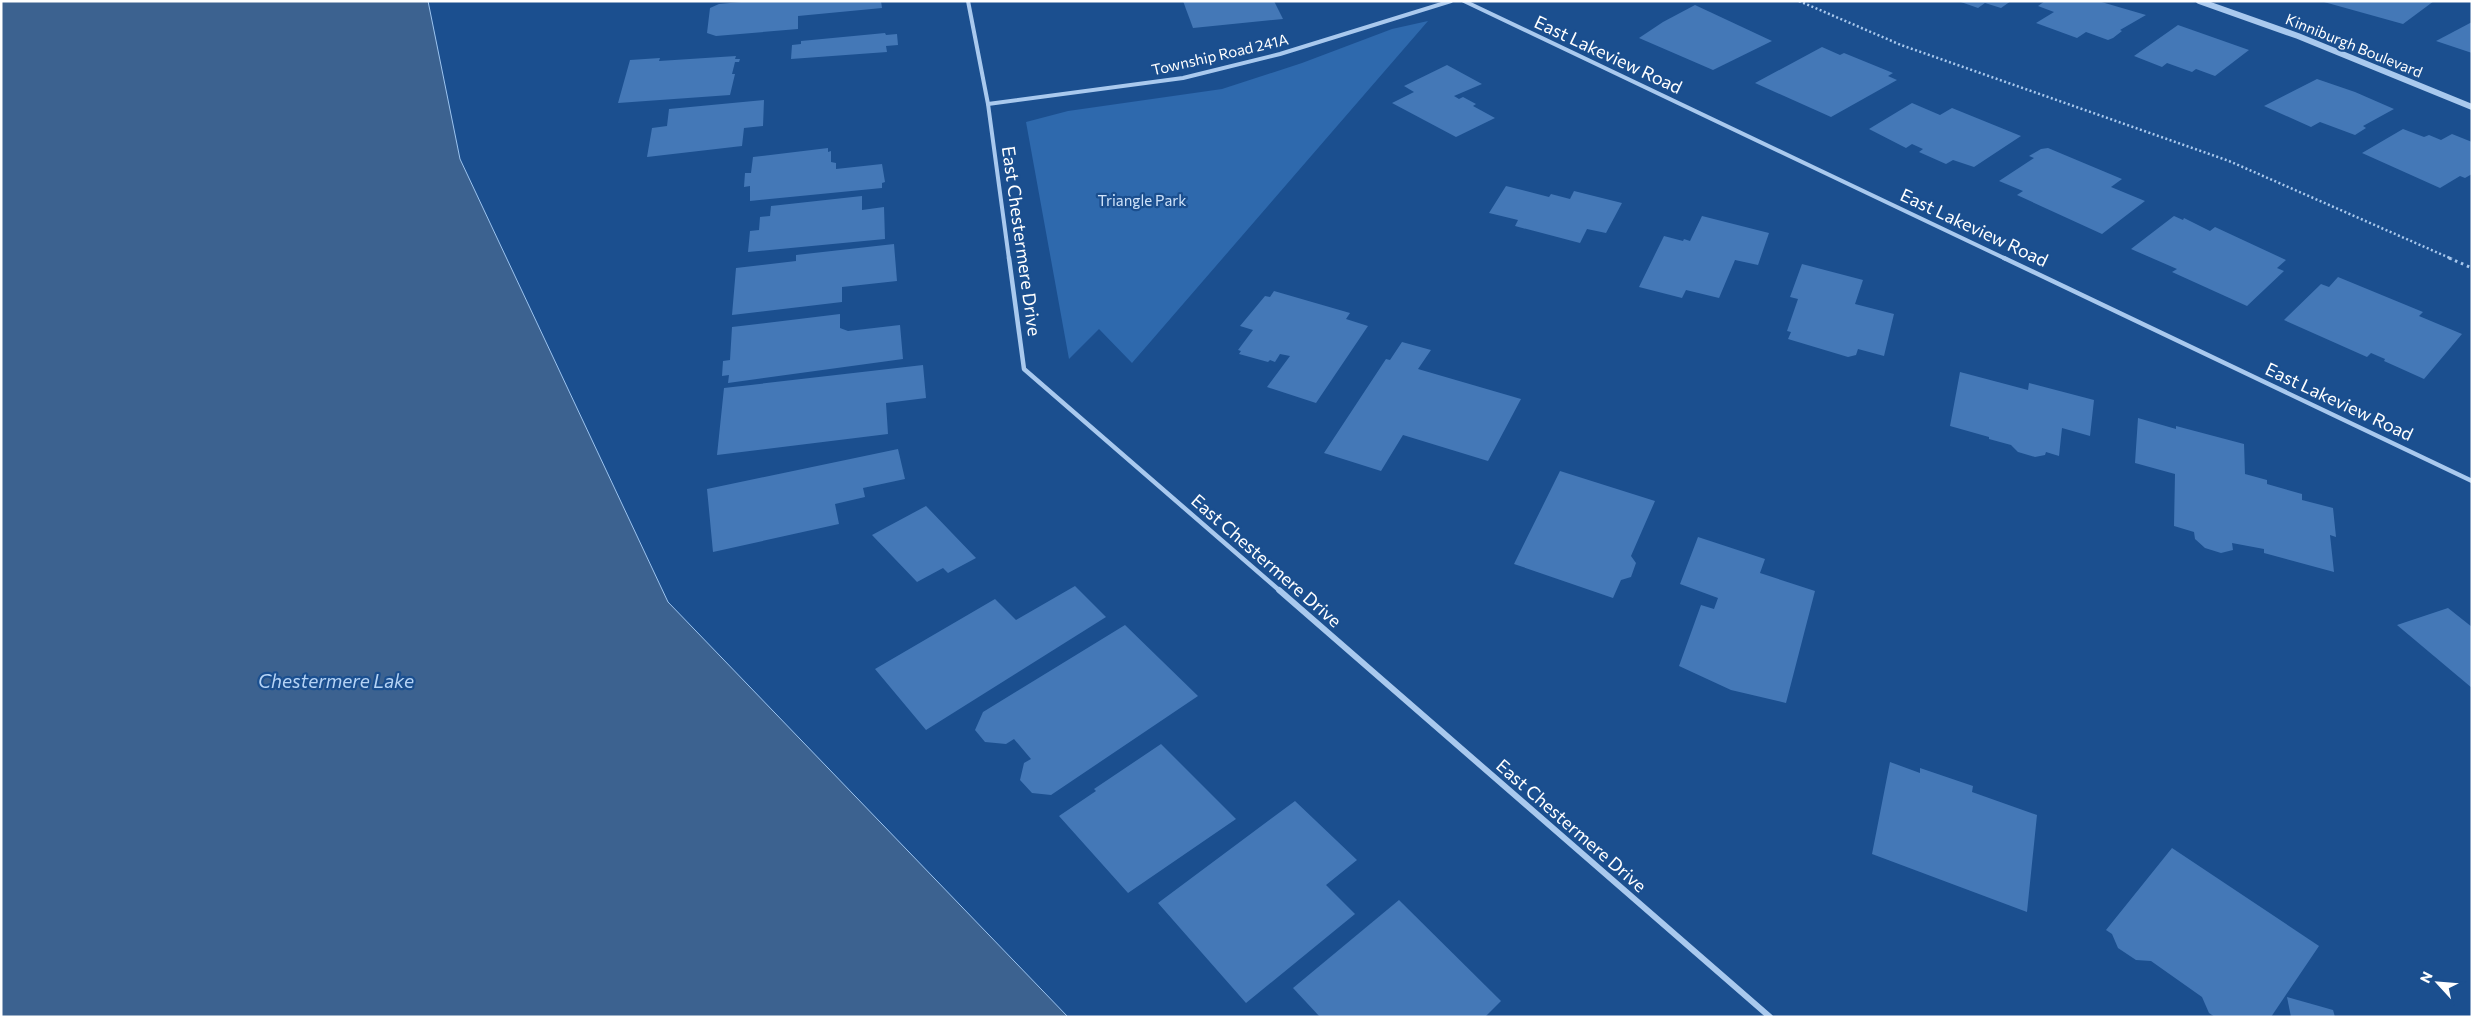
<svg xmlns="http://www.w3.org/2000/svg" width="2473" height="1018" viewBox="0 0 2473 1018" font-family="Commissioner,sans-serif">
	<rect width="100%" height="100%" fill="#1b4f8f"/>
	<path fill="#2e69ad" d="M1428,21L1132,363L1099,329L1069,359L1026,122L1068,111L1222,89L1302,63L1392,29Z"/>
	<path fill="#3c6290" stroke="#9cc4f0" d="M1,1H428L460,159L668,602L1068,1017H1Z"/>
	<g fill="#4478b7">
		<path d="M752,1H881L882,8L798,16V29L716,36L707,33L710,8L719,4Z"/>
		<path d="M1183,1H1274L1283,19L1193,28Z"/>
		<path d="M1958,1H2011L2001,8L1985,3L1978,8Z"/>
		<path d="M2045,1H2098L2146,15L2120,30L2122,31L2113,38L2108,40L2086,32L2077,38L2036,23L2054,12L2038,6Z"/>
		<path d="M2434,1L2403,24L2324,2V1Z"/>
		<path d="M1695,5L1772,41L1713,70L1639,38L1663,22Z"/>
		<path d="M2472,22V53L2436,41Z"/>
		<path d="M2178,25L2249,50L2215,76L2196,69L2192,72L2167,63L2162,67L2134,56Z"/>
		<path d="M885,33L886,35L897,34L898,45L886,46L887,52L791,59L792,45L801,44V41Z"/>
		<path d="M1822,47L1840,55L1844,53L1893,73L1888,76L1897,80L1831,117L1755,83Z"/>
		<path d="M736,56L735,59H740L739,62H735L732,74H735L730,95L618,103L630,60L660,58L659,61Z"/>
		<path d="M1447,65L1482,84L1454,96L1459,99L1463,97L1476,104L1473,106L1495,118L1456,137L1392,103L1414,92L1404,86Z"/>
		<path d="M2317,79L2355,92L2394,109L2363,126L2366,128L2355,135L2320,122L2311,127L2264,106Z"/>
		<path d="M764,100L763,126L744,128L742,146L647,157L652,128L667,126L669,109Z"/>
		<path d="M1912,103L1940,115L1952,108L2021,136L1974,167L1953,160L1946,164L1919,152L1923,149L1912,144L1906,148L1869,129Z"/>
		<path d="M2403,129L2424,137L2429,135L2441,140L2452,134L2472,142V174L2465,178L2460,176L2440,188L2362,153Z"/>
		<path d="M828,148V152L831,151V162L836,163V169L882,164L885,182L882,183V188L750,201V186L744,187L745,173H751L753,157Z"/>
		<path d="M2048,148L2122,179L2111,187L2145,201L2102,234L2017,195L2023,191L1999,181L2034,158L2029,156L2041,149Z"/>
		<path d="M1506,186L1549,197L1551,194L1570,199L1574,191L1622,203L1606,233L1587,229L1580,243L1515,226L1518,220L1489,213Z"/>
		<path d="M862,196V210L884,207L885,239L748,252L750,231L759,230L760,217L770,216L771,206Z"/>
		<path d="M1702,216L1769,233L1758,265L1735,260L1719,298L1686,290L1682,298L1639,287L1664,236L1683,241L1684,239L1690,241Z"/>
		<path d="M2174,216L2183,220L2184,218L2210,231L2215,227L2286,260L2277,268L2284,271L2247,306L2172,272L2177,269L2131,249Z"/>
		<path d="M894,244L897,281L842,287V302L732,315L736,268L796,261V255Z"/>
		<path d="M1802,264L1863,280L1855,304L1894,314L1884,356L1858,349L1856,355L1848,357L1788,339L1791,332L1787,331L1798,299L1790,297Z"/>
		<path d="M2338,277L2423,312L2419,316L2462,334L2424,379L2384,361L2385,359L2371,353L2367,357L2284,320L2321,284L2329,287Z"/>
		<path d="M1274,291L1350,313L1346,319L1368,326L1316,403L1267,387L1290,356L1280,354L1275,362L1270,360L1268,362L1239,354L1241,351L1238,350L1253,330L1240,326L1265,296L1270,297Z"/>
		<path d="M840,314V328L848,331L900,325L903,359L728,383L729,375L722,376L723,361L730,360L732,327Z"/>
		<path d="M1402,342L1431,350L1418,369L1521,399L1488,461L1403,435L1381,471L1324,453L1386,359L1390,360Z"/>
		<path d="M923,365L926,398L886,403L888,434L717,455L724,388Z"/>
		<path d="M1960,372L2028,390L2029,383L2094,400L2090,436L2062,428L2059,456L2046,452L2045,455L2035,457L2018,452L2011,445L1989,439V437L1950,426Z"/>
		<path d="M2138,418L2176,429V426L2244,444L2245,474L2267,480V484L2302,494V500L2333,508L2336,537L2330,535L2334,572L2264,553V549L2232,543L2233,550L2221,553L2205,548L2195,539L2194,532L2174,526L2175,474L2135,463Z"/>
		<path d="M898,449L905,479L863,488L865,497L835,504L839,524L713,552L707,489Z"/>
		<path d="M1560,471L1655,501L1631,556L1636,563L1631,577L1621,580L1613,598L1514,564Z"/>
		<path d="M926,506L976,558L948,573L943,568L917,582L872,535Z"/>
		<path d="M1698,537L1765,559L1760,573L1815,591L1786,703L1731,690L1679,666L1701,605L1714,609L1718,598L1680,584Z"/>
		<path d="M1075,586L1106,617L926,730L875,669L995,599L1016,620Z"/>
		<path d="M2448,608L2472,627V688L2397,625Z"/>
		<path d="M1125,625L1198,696L1051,795L1032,793L1020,780L1024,763L1031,759L1014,739L1006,744L985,742L975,730L983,712Z"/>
		<path d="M1161,744L1236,819L1128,893L1059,816L1096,791L1094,789Z"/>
		<path d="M1890,762L1920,773V768L1973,786L1972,792L2037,815L2027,912L1872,854Z"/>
		<path d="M1295,801L1357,860L1326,885L1355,914L1246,1003L1158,903Z"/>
		<path d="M2172,848L2319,946L2271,1017H2215L2209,1013L2202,997L2151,961L2136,960L2118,948L2112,934L2106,930Z"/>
		<path d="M1399,900L1501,1001L1485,1017H1320L1293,988Z"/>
		<path d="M2287,997L2333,1010L2335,1017H2291Z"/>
	</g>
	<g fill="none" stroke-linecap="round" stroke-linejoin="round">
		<path stroke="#a9c9ee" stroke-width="2.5" stroke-dasharray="2 2.5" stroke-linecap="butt" d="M1799,1L1901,45L2229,161L2452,259"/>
		<path stroke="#a9c9ee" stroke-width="3" stroke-dasharray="2.5 4" stroke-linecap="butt" d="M2449,258L2472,268"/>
		<g stroke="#a9c9ee" stroke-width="4">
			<path d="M968,1L988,104L1009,259"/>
			<path d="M1464,1L2006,259"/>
			<path d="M988,104L1183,78L1280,54L1451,1"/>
		</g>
		<g stroke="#a9c9ee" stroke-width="4.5">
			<path d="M1009,258L1024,369L1280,591"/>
			<path d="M2004,258L2472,481"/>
		</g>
		<path stroke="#a9c9ee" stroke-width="6" d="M1279,590L1770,1017"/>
		<path stroke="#a9c9ee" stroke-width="6" d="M2199,1L2298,36L2472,107"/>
	</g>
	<g text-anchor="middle" stroke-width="4.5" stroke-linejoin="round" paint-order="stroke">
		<g font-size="15" fill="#fff" stroke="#1b4f8f">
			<text transform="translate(2354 46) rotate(22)" y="5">Kinniburgh Boulevard</text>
			<text transform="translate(1220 55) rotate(-13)" y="5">Township Road 241A</text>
		</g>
		<g font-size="15" fill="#cfe3fa" stroke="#1b4f8f">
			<text x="1142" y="206">Triangle Park</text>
		</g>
		<g font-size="18" fill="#fff" stroke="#1b4f8f">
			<text transform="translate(1608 55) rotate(25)" y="6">East Lakeview Road</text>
			<text transform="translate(1974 228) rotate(25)" y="6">East Lakeview Road</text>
			<text transform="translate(1021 241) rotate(82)" y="6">East Chestermere Drive</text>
			<text transform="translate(2339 402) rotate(25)" y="6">East Lakeview Road</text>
			<text transform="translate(1266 561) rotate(41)" y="6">East Chestermere Drive</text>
			<text transform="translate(1571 826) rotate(41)" y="6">East Chestermere Drive</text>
		</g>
		<g font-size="19" font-style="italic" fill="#b5d3f5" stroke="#1b4f8f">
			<text x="336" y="688">Chestermere Lake</text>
		</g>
	</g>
	<rect width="2473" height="1018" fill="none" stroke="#ffffff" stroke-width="5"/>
	<g transform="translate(2438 983) rotate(296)" stroke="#1b4f8f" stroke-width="4" paint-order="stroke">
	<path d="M0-4L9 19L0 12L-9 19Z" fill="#ffffff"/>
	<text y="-8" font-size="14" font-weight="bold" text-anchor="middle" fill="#ffffff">N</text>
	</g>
</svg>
